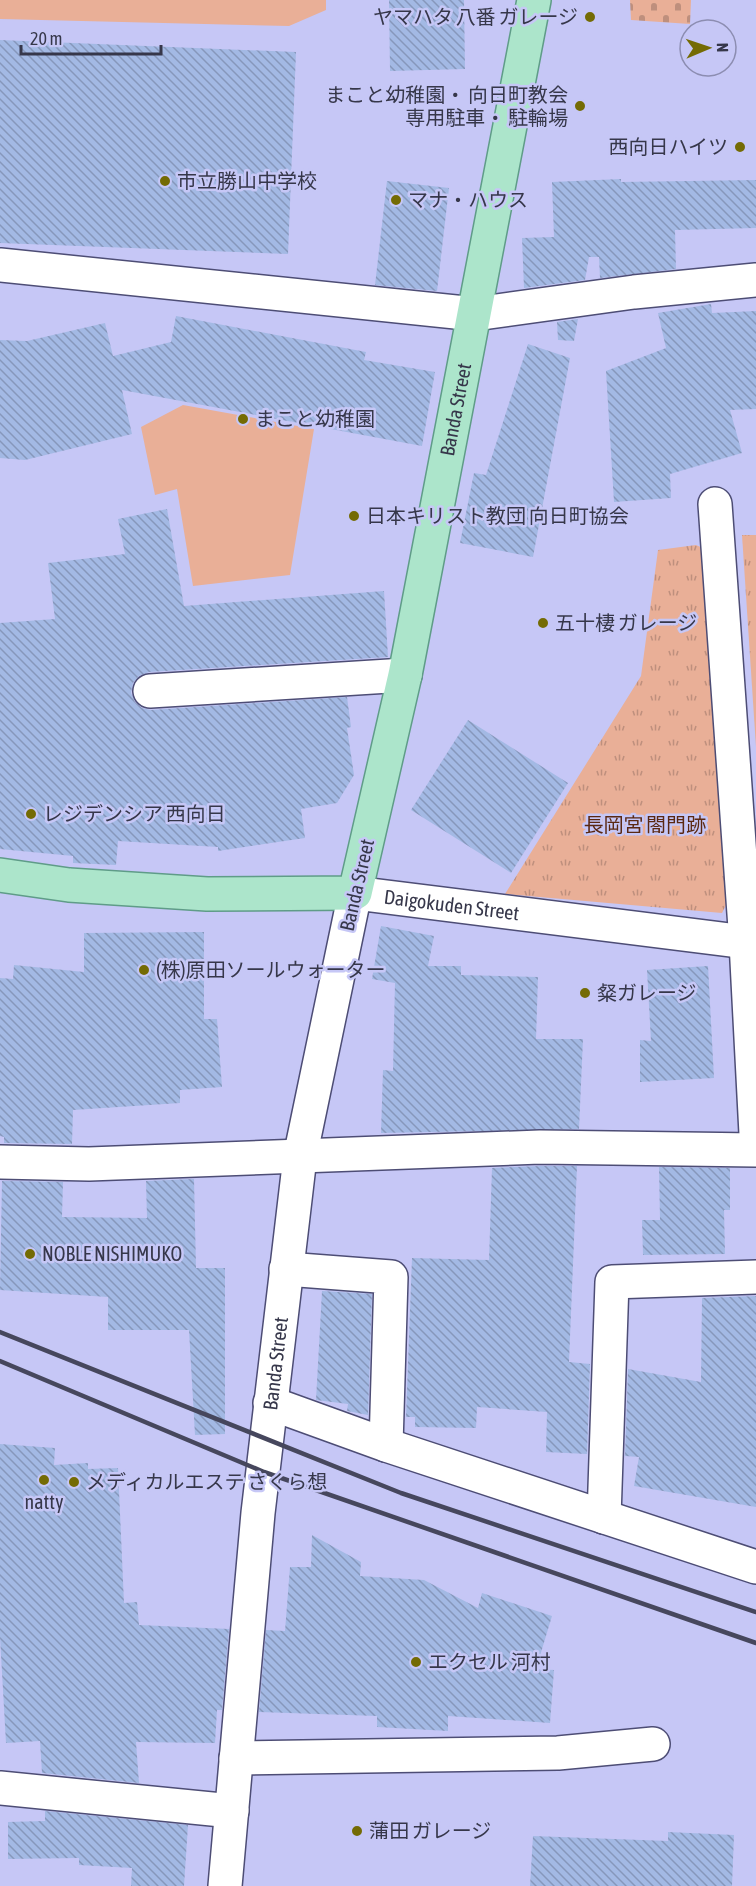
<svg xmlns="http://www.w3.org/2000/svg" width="756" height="1886" viewBox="0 0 756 1886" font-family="'Asap Condensed','Noto Sans JP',sans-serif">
	<defs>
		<pattern id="cemetery-stones" width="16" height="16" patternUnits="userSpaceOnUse" patternTransform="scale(1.5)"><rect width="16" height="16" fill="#e9af97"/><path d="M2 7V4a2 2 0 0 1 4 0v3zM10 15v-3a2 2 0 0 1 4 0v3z" fill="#be8f7d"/></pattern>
		<pattern id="park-tufts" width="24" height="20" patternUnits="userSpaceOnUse" patternTransform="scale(1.5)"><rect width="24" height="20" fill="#e9af97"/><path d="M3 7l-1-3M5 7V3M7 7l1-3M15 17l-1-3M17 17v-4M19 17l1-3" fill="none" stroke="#be8f7d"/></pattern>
		<pattern id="building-back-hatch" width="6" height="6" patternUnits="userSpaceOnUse" patternTransform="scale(1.5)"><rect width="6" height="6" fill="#a3b9e4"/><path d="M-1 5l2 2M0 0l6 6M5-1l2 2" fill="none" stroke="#8697bb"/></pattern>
	</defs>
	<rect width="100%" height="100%" fill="#c6c7f6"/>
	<g fill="#e9af97">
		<path d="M0,0H326V10L289,26L0,19Z"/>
		<path d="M183,405L314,429L290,575L193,586L177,489L155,495L141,427Z"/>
	</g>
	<path fill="url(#cemetery-stones)" d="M630,0H691L690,24L631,20Z"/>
	<g fill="url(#park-tufts)">
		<path d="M742,535H756V747Z"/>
		<path d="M696,545L705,549L731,895L722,913L505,894L641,676L658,550Z"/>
	</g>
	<g fill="url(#building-back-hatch)">
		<path d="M389,0H464L465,69L390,71Z"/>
		<path d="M0,40L296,52L288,254L0,243Z"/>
		<path d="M621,179V182L756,180V228L675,230L676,269L600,278L599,257H589L585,280L524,288L522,238L554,237L552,182Z"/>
		<path d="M387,181L449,188L437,291L375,285Z"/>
		<path d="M711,304L712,313L756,311V409L730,410L742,453L670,474L671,498L614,502L606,371L666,348L658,313Z"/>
		<path d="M176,316L366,352L364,360L435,372L422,446L122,390L132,434L25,460L0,458V340L27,341L105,323L113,356L171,342Z"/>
		<path d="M578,319L574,341L558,340L557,322Z"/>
		<path d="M528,344L570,358L533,557L460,543L474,473L486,475Z"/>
		<path d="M167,509L184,606L384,591L388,657L149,672L139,676L133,683L131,693L135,702L142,708L151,710L347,697L351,727L347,728L354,775L337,803L301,809L305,838L218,851V847L118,841L116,865L73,863V856L0,849V623L55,619L48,563L125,554L118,519Z"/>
		<path d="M468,720L568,783L511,873L411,810Z"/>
		<path d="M381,926L434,936L428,966H461V975L538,977L536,1039H583L579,1129L381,1133L383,1070L393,1071L395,983L372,979Z"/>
		<path d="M204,932V1019H217L222,1087L180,1090V1103L73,1110L72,1144L4,1143V1137L0,1136V978L13,979L14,965L84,972V933Z"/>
		<path d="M708,966L714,1078L640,1082V1040L651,1041L647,970Z"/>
		<path d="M540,1166H577L569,1362L590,1364L587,1454L546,1452L547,1412L477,1407L476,1428L415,1427V1417H406L412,1258L489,1260L492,1168Z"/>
		<path d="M659,1167L730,1168V1210H724L725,1254L643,1255L642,1220H660Z"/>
		<path d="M194,1179L196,1268H225V1434L195,1435L189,1330H108V1297L0,1290L2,1181L63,1182L62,1217L147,1218L146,1181Z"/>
		<path d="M322,1291L372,1294L368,1415L347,1411L348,1404L316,1400Z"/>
		<path d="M756,1296V1507L634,1486L639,1457L625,1456L628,1369L701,1382L702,1298Z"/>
		<path d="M0,1444L55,1448L54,1465L88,1463V1469L118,1468L124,1603L137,1602L139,1625L229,1629L222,1710H217L215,1743L136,1742L139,1783L42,1773L40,1741L6,1743L0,1637Z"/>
		<path d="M312,1535L361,1562L360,1576L424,1580L478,1608L482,1593L552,1616L536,1669L554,1670L550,1723L448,1716V1731L377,1727V1716L259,1712L266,1630L285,1631L290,1567H311Z"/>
		<path d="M45,1811L188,1825L184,1886H131L132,1868L79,1865V1858L8,1859V1822L45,1821Z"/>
		<path d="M668,1832L734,1835L732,1886H530L533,1836L668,1841Z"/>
	</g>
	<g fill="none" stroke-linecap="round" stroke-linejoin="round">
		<g stroke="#4d4d75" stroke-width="36">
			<g id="minor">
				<path d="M0,265L475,314L634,292L756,280"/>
				<path d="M715,504L746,942L756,1134"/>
				<path d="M150,691L405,675"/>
				<path d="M0,1162L89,1164L540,1147L756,1150"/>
				<path d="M286,1269L391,1277L386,1445"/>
				<path d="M270,1403L386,1445L756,1567"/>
				<path d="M604,1517L612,1282L756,1277"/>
				<path d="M236,1758L558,1753L653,1744"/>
				<path d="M0,1788L232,1811"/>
				<path id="s1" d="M225,1886L258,1513L300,1157L355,893L746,942L756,947"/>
			</g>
		</g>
		<g stroke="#5f9c88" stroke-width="36">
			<g id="major">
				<path id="s2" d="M0,875L69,885L207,894L355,893L405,675L534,0"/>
			</g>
		</g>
		<use href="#minor" stroke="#fff" stroke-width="33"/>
		<use href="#major" stroke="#ace5cb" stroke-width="33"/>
		<g stroke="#46475d" stroke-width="4.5">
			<path d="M0,1332L401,1493L756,1612"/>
			<path d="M0,1361L264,1472L756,1643"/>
		</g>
	</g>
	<g fill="#746b04" stroke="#c6c7f6" stroke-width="2">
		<circle cx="590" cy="17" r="6"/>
		<circle cx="580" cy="106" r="6"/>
		<circle cx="740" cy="147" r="6"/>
		<circle cx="165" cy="181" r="6"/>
		<circle cx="396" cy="200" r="6"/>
		<circle cx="243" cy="419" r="6"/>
		<circle cx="354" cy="516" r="6"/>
		<circle cx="543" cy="623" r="6"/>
		<circle cx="31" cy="814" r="6"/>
		<circle cx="144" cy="970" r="6"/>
		<circle cx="585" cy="993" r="6"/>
		<circle cx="30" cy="1254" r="6"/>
		<circle cx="44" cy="1480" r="6"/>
		<circle cx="74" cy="1482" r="6"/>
		<circle cx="416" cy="1662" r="6"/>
		<circle cx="357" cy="1831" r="6"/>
	</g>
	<g text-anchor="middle" stroke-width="5" stroke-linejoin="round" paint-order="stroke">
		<g font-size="20" fill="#36374a" stroke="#c6c7f6" text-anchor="start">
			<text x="578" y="24" text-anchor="end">ヤマハタ 八番 ガレージ</text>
			<text x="568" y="102" text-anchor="end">まこと幼稚園・ 向日町教会<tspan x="568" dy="23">専用駐車・ 駐輪場</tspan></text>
			<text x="728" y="154" text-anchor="end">西向日ハイツ</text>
			<text x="177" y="188">市立勝山中学校</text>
			<text x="408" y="207">マナ・ハウス</text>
			<text x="255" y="426">まこと幼稚園</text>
			<text x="366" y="523">日本キリスト教団 向日町協会</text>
			<text x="555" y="630">五十棲 ガレージ</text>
			<text x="43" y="821">レジデンシア 西向日</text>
			<text x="156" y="977">(株)原田ソールウォーター</text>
			<text x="597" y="1000">粲ガレージ</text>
			<text x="42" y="1261">NOBLE NISHIMUKO</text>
			<text x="86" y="1489">メディカルエステ さくら想</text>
			<text x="44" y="1509" text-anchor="middle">natty</text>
			<text x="428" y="1669">エクセル 河村</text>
			<text x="369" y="1838">蒲田 ガレージ</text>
		</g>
		<g font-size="20" fill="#36374a" stroke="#c6c7f6">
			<text dy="7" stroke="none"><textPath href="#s2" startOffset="850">Banda Street</textPath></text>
			<text transform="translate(357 885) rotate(-77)" y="7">Banda Street</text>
			<text dy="7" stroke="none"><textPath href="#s1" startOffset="1100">Daigokuden Street</textPath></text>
			<text dy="7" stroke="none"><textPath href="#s1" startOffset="525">Banda Street</textPath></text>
		</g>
		<g font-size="20" fill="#5a2812" stroke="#c6c7f6">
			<text x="645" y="832">長岡宮 閤門跡</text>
		</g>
	</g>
	<g transform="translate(708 48) rotate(88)"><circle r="28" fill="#c6c7f6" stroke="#8c8db1" stroke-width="1.5"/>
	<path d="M0-4.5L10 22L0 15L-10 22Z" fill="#746b04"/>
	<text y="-9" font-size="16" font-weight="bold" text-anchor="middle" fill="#36374a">N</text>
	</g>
	<path d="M21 45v9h140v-9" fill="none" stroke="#36374a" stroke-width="3"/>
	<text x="30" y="45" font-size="18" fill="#36374a" stroke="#c6c7f6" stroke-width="4.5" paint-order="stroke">20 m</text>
</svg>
